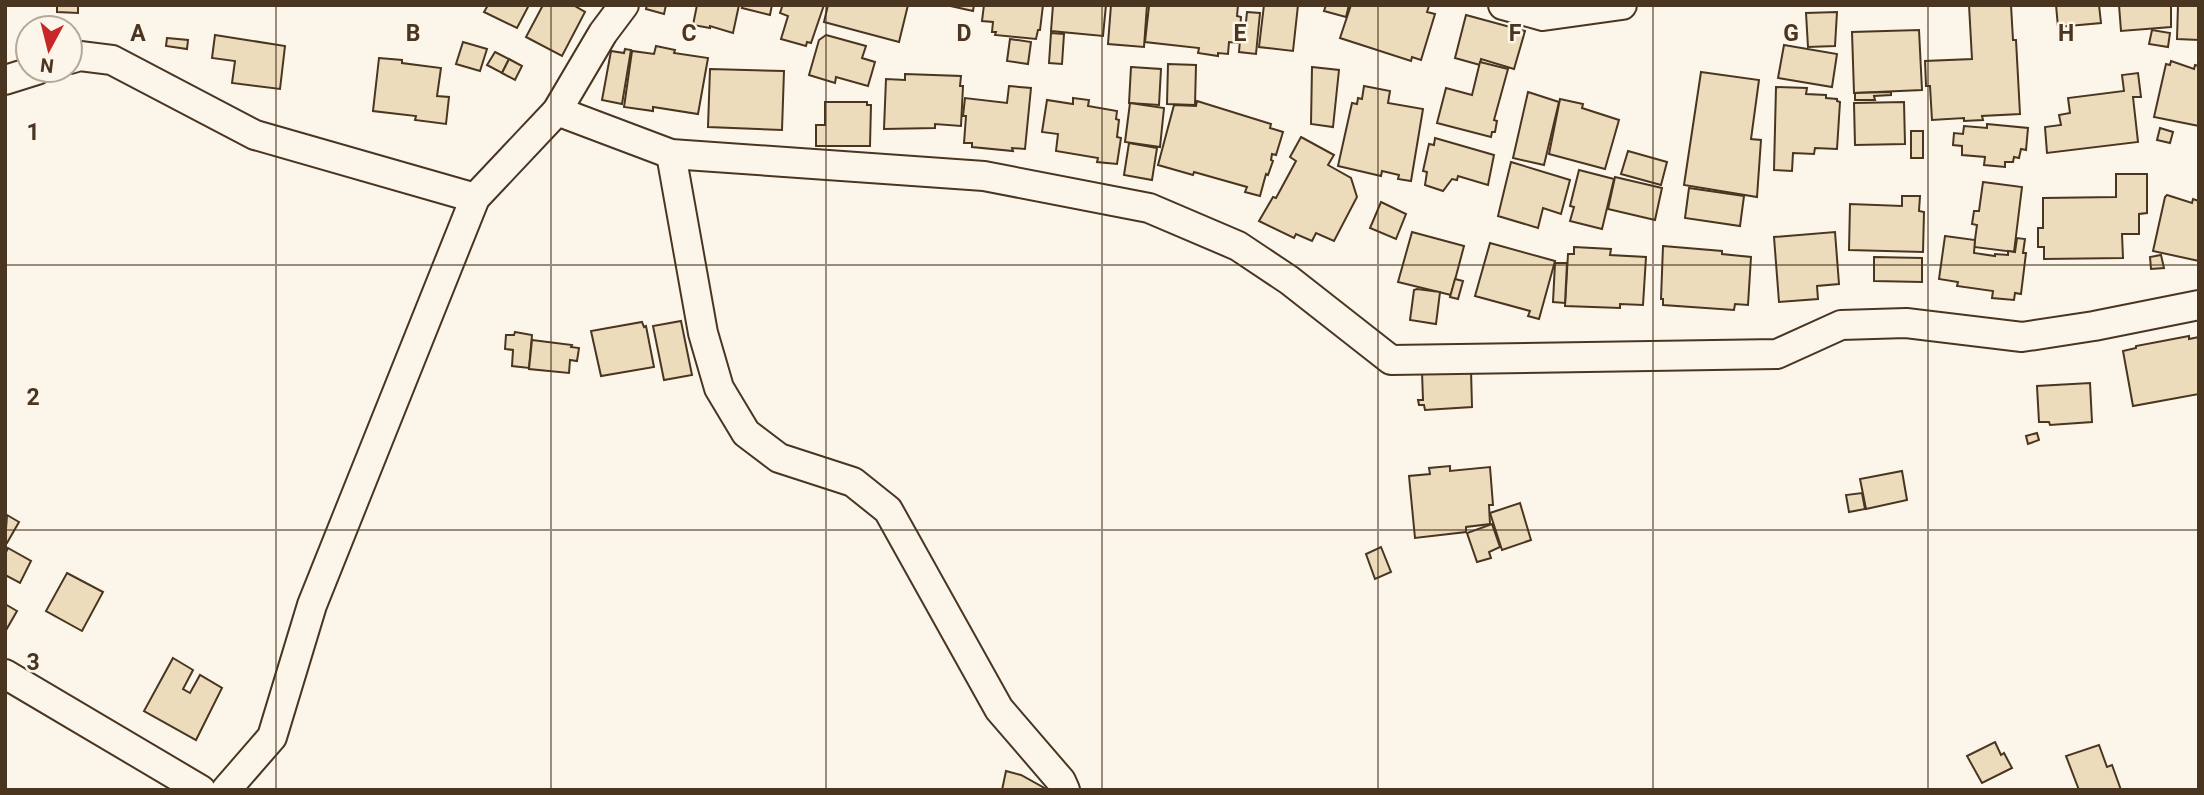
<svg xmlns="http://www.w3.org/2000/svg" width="2204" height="795" viewBox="0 0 2204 795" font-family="Roboto,sans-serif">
	<rect width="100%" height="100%" fill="#fbf6e9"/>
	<g fill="#ecdcbc" stroke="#4a3520" stroke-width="2">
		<path d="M57,5L78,6V13L57,12Z"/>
		<path d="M488,5H529L517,28L484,12Z"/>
		<path d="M543,5H573L585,12L562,56L526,37Z"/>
		<path d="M647,5H666L664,14L646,9Z"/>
		<path d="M697,5H739L733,33L710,26V28L693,25Z"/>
		<path d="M743,5H772L770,15L742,8Z"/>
		<path d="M824,5L811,43L807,42L806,46L781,39L788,16L780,13L782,7L779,5Z"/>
		<path d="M828,5H908L899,42L824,22Z"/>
		<path d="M946,5H974L973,11Z"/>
		<path d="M984,5H1043L1040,30H1038L1036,39L995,35L996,32H992L993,22L982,21Z"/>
		<path d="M1053,5H1106L1103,36L1051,31Z"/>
		<path d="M1111,5H1147L1144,47L1108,44Z"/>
		<path d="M1151,5H1238L1237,16L1241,17L1239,43L1229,42L1228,54L1218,53V56L1198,53L1199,48L1145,42L1149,6Z"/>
		<path d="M1264,5H1298L1293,51L1259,47Z"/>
		<path d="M1326,5H1349L1346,17L1324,11Z"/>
		<path d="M1351,5L1429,6L1427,12L1435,14L1421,60L1412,57L1411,61L1340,38Z"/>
		<path d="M1969,5H2011L2013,40H2016L2020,114L1982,116L1983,120L1964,121V118L1932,120L1930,86H1926L1925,61L1972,59Z"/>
		<path d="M2056,5H2099L2101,23L2058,27Z"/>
		<path d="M2119,5H2171V27L2121,31Z"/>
		<path d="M2178,5H2199V40L2177,39Z"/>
		<path d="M1247,12L1260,13L1256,54L1239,52L1240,40L1244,41Z"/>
		<path d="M1837,12L1835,46L1808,47L1806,13Z"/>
		<path d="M1466,15L1525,31L1514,69L1481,59L1480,65L1455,58Z"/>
		<path d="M1919,30L1922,90L1854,93L1852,32Z"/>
		<path d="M2152,30L2170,33L2168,47L2149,44Z"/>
		<path d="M1051,33L1064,34L1062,64L1049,63Z"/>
		<path d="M215,35L285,46L280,89L232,83L235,61L212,58Z"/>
		<path d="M826,35L866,46L862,58L875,62L868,86L836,77L835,83L809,75L819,40Z"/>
		<path d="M167,38L188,40L187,49L166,46Z"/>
		<path d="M1010,39L1031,42L1028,64L1007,61Z"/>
		<path d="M463,42L487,49L480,71L456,64Z"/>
		<path d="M1784,45L1837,54L1832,87L1778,78Z"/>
		<path d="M656,46L675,50L674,53L708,58L698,114L653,107V111L624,107L632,51L654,54Z"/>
		<path d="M625,49L631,50L622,104L602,100L611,51L624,53Z"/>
		<path d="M495,52L509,59L502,73L487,65Z"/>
		<path d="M379,58L402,60V63L441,68L437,96L449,97L446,124L415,120L416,116L373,111Z"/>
		<path d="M509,59L522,66L515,80L502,73Z"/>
		<path d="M2171,61L2194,69L2195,65L2199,66V126L2154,117L2166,64L2170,65Z"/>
		<path d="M1480,62L1508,69L1494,120L1497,121L1495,132H1492L1491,137L1437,123L1446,88L1472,95Z"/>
		<path d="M1168,64L1196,65L1195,105L1167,104Z"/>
		<path d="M1131,67L1161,69L1159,105L1129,103Z"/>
		<path d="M1312,67L1339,70L1333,127L1311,124Z"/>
		<path d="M710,69L784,71L782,130L708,127Z"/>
		<path d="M1701,72L1759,80L1751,139L1761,140L1757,197L1684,185Z"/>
		<path d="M2138,73L2141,97H2133L2138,142L2047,153L2045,127L2061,125L2059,115L2070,113L2068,98L2124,91L2122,75Z"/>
		<path d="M905,74L961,76L960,86H963L961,126L935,124V128L884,129L886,79L905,80Z"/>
		<path d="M1009,86L1031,88L1025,149L1012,148L1013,151L972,147V143H964L966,116H963L965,98L1007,103Z"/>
		<path d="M1364,86L1390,91L1388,103L1423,109L1411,181L1398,179L1399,175L1382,171L1381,176L1338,166L1352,103L1357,104L1358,98L1362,99Z"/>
		<path d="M1776,87L1807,88L1806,94L1826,95V98L1837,99V101L1840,102L1837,149L1815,148L1814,154L1793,153L1792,171L1774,170Z"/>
		<path d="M1528,92L1559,102L1544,165L1513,158Z"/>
		<path d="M1891,92V95L1874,96L1875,100H1855V93Z"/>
		<path d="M1073,98L1089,100L1088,106L1117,111L1116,119L1119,120L1117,137L1121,138L1117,164L1097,162L1098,158L1056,151L1058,134L1042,132L1047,100L1073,104Z"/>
		<path d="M1560,99L1583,104L1582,108L1619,120L1605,169L1549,154Z"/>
		<path d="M1197,101L1271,124L1270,128L1283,132L1276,155L1272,154L1271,160L1273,161L1268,175L1266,174L1260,196L1245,192L1247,187L1194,172L1193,175L1158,165L1174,105L1196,106Z"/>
		<path d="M825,102H867V105H871L870,146H816V125H825Z"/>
		<path d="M1904,102L1905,144L1855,145L1854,103Z"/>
		<path d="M1130,103L1164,108L1160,147L1125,142Z"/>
		<path d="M1987,124L2028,128L2026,150L2021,149L2019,158L2014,157L2013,162H2005V167L1984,165L1985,157L1962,155V146L1953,145L1954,133L1963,134L1964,126L1987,128Z"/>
		<path d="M2160,128L2173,132L2170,143L2157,140Z"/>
		<rect x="1911" y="131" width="12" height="27"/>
		<path d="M1301,137L1334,155L1328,165L1351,178L1357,197L1334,241L1316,233L1312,241L1296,234L1294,238L1259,221L1273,197L1276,198L1296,161L1290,157Z"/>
		<path d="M1435,138L1494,155L1488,185L1458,176L1457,180L1452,179L1443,191L1425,185L1427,172L1423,171L1429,144L1434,145Z"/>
		<path d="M1129,143L1157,148L1152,180L1124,175Z"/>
		<path d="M1628,151L1667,162L1661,185L1621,174Z"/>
		<path d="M1511,162L1570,180L1561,214L1543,208L1538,228L1498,216Z"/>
		<path d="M1579,170L1614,179L1602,229L1570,221L1574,207L1570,206Z"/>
		<path d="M2116,174H2147V213L2139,214V234H2122L2123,258L2044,259V247H2038V228H2043V198L2116,197Z"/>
		<path d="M1615,177L1662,188L1655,220L1608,209Z"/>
		<path d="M1983,182L2022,187L2014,252L1974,247L1977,225L1972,224L1974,211H1979Z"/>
		<path d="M1689,188L1744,196L1740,226L1685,218Z"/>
		<path d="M2167,195L2192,203L2193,199L2199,201V261L2153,251L2165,197Z"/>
		<path d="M1902,196H1920L1919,211L1924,212L1923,252L1849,250L1850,204L1902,206Z"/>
		<path d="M1381,202L1406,214L1396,239L1370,228Z"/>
		<path d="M1412,232L1464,246L1451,295L1398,282Z"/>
		<path d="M1835,232L1839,284L1817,286L1818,299L1779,302L1774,237Z"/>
		<path d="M1945,236L1975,240L1974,253L1995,256V254L2008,255V251L2015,252L2017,238L2025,239L2023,253H2026L2021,294L2015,293L2014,300L1992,298L1993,291L1957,286L1958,282L1939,279Z"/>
		<path d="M1490,243L1555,261L1539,319L1528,316L1530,311L1475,296Z"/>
		<path d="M1663,246L1722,251V254L1751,257L1748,305L1735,304L1734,310L1663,305V299H1661Z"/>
		<path d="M1574,247L1611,249L1610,255L1646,257L1643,305L1620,304V308L1565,306L1568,254H1574Z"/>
		<path d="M2161,255L2164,268L2151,269L2150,257Z"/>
		<path d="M1874,257L1922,258V282L1874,281Z"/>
		<path d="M1555,263H1567L1565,303L1553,302Z"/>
		<path d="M1455,279L1463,281L1458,299L1450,297Z"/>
		<path d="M1417,289L1440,292L1436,324L1410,320L1414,290Z"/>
		<path d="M681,321L692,375L664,380L653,326Z"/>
		<path d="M642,322L644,327L646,326L654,367L601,376L591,331Z"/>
		<path d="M515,332L532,335L529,368L512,366L513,350L505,349L506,335H514Z"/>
		<path d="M2189,336V339L2199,337V394L2133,406L2123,351L2136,348V346Z"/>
		<path d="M532,340L572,345L571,347L579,348L577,361L570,360L569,373L529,369Z"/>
		<path d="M1471,370L1472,407L1425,410L1424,405H1419L1418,400H1423L1422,372Z"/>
		<path d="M2090,383L2092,422L2050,425L2049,422H2039L2037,386Z"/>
		<path d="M2037,433L2039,440L2028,444L2026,436Z"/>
		<path d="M1450,466V471L1490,467L1493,505H1489L1490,524L1466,527V532L1415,538L1409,476L1430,474L1429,468Z"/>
		<path d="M1902,471L1907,500L1866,509L1860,479Z"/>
		<path d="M1862,493L1865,509L1849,512L1846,495Z"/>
		<path d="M1520,503L1531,540L1502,550L1490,513Z"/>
		<path d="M7,515L19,522L7,543L5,542Z"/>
		<path d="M1492,524L1500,547L1489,552L1491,558L1477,562L1467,533Z"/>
		<path d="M1381,547L1391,572L1375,579L1366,554Z"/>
		<path d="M8,548L31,561L20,583L5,575V554Z"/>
		<path d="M67,573L103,592L82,631L46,611Z"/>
		<path d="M5,604L17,611L5,632Z"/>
		<path d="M173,658L193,670L183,689L190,693L200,675L222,688L196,740L144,711Z"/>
		<path d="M1995,742L2001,755L2004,753L2012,768L1982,783L1967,756Z"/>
		<path d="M2099,745L2107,767L2112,765L2121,790H2079L2066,756Z"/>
		<path d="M1006,771L1021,775L1048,790H1002Z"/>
	</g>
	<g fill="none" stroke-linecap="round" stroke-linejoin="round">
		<g stroke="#4a3520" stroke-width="32">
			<g id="street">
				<path d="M1503,5L1543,16L1622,5"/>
				<path d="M70,59L80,56L112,60L255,135L475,198"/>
				<path d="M5,80L37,70"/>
				<path d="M557,111L671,154L984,176L1149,208L1238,246L1289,280L1391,360L1777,354L1841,325L1906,323L2022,337L2094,326L2199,305"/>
				<path d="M671,154L703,333L719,388L746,433L779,458L853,482L888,510L999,709L1061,781L1065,790"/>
				<path d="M5,674L201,790"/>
				<path d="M226,790L272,737L312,605L475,198L557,111L603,33L624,5"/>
			</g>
		</g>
		<use href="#street" stroke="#fbf6e9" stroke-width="28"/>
	</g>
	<path fill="none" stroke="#4a3520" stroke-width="2" stroke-opacity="0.55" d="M276,5V790M551,5V790M826,5V790M1102,5V790M1378,5V790M1653,5V790M1928,5V790M5,265H2199M5,530H2199"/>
	<g font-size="23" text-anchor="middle" font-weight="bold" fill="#4a3520" stroke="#fbf6e9" stroke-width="5" stroke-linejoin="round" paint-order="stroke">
		<text x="138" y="41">A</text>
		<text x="413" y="41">B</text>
		<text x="689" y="41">C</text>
		<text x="964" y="41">D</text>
		<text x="1240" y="41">E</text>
		<text x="1515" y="41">F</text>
		<text x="1791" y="41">G</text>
		<text x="2066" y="41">H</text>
		<text x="33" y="140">1</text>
		<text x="33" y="405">2</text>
		<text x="33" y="670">3</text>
	</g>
	<rect width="2204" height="795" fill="none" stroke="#4a3520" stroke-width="14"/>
	<g transform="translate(49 49) rotate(187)"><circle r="33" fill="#fbf6e9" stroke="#b4a999" stroke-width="2"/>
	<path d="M0-5L12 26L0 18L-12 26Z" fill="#c62828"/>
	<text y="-10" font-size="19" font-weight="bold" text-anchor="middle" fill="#4a3520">N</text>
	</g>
</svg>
